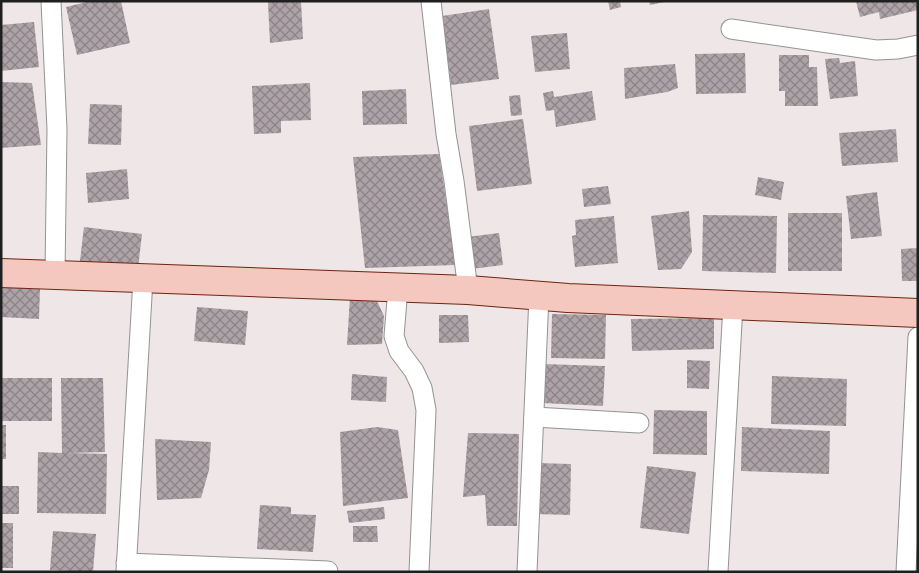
<svg xmlns="http://www.w3.org/2000/svg" width="919" height="573" viewBox="0 0 919 573" font-family="'PT Sans',sans-serif">
	<defs>
		<pattern id="building-cross-hatch" width="8" height="8" patternUnits="userSpaceOnUse" patternTransform="scale(1.25)"><rect width="8" height="8" fill="#ada2a7"/><path d="M0 0l8 8M0 8l8-8" fill="none" stroke="#8c8387"/></pattern>
	</defs>
	<rect width="100%" height="100%" fill="#eee6e7"/>
	<g fill="url(#building-cross-hatch)">
		<path d="M91,1H121L130,43L77,55L66,7Z"/>
		<path d="M280,1H301L303,39L270,43L268,2Z"/>
		<path d="M608,1H620L621,7L610,10Z"/>
		<path d="M649,1H664V2L650,5Z"/>
		<path d="M856,1H917L918,10L880,19L879,12L860,17Z"/>
		<path d="M489,9L499,79L451,85L442,16Z"/>
		<path d="M34,22L39,67L1,71V25Z"/>
		<path d="M567,33L570,69L535,72L531,36Z"/>
		<path d="M745,53L746,93L696,94L695,54Z"/>
		<path d="M779,55H809V67H817L818,106H785V91H779Z"/>
		<path d="M839,58L840,63L855,61L858,96L830,99L825,59Z"/>
		<path d="M675,64L678,88L667,92L625,99L624,68Z"/>
		<path d="M1,82L32,83L41,145L1,148Z"/>
		<path d="M310,83L311,120L281,121V133L254,134L252,86Z"/>
		<path d="M406,89L407,124L363,125L362,91Z"/>
		<path d="M553,91L554,97L592,91L596,120L556,127L554,110L546,111L543,93Z"/>
		<path d="M520,95L522,115L511,116L509,96Z"/>
		<path d="M90,104L122,105L121,145L88,144Z"/>
		<path d="M523,119L532,184L477,191L469,126Z"/>
		<path d="M896,129L898,162L842,166L839,133Z"/>
		<path d="M439,154L456,265L365,268L353,157Z"/>
		<path d="M127,169L129,199L88,203L86,173Z"/>
		<path d="M758,177L784,182L781,200L755,195Z"/>
		<path d="M608,186L611,204L584,207L582,189Z"/>
		<path d="M877,192L882,236L851,239L846,196Z"/>
		<path d="M689,211L692,252L681,269L658,270L651,216Z"/>
		<rect x="788" y="213" width="54" height="58"/>
		<path d="M703,215L777,216L776,273L702,271Z"/>
		<path d="M614,216L618,263L575,267L572,236L576,235L575,220Z"/>
		<path d="M84,227L142,234L138,268L80,261Z"/>
		<path d="M499,233L503,265L471,269L467,237Z"/>
		<path d="M918,248V281H902L901,249Z"/>
		<path d="M1,287L40,289L39,319L1,317Z"/>
		<path d="M350,297L376,299L384,316L382,344L347,345Z"/>
		<path d="M197,307L248,311L245,345L194,341Z"/>
		<path d="M552,314L606,315L605,359L551,358Z"/>
		<path d="M439,315H468L469,342L439,343Z"/>
		<path d="M714,318V349L632,351L631,319Z"/>
		<path d="M687,360L710,361L709,389L687,388Z"/>
		<path d="M543,364L605,366L603,406L542,403Z"/>
		<path d="M352,374L387,377L386,402L351,400Z"/>
		<path d="M772,376L847,379L846,426L771,424Z"/>
		<rect x="1" y="378" width="51" height="43"/>
		<path d="M61,378H103L105,452L68,453L107,454L106,514L37,513L38,452L62,453Z"/>
		<path d="M654,410L707,411V455L653,454Z"/>
		<rect x="1" y="425" width="5" height="34"/>
		<path d="M377,427L398,430L408,498L343,506L340,432Z"/>
		<path d="M742,427L830,431L829,474L741,471Z"/>
		<path d="M468,433L519,434L517,526H487L485,495L463,497Z"/>
		<path d="M155,439L211,442L209,470L201,498L157,500Z"/>
		<path d="M536,463L571,464L570,515L535,514Z"/>
		<path d="M647,466L696,472L689,534L640,528Z"/>
		<rect x="1" y="486" width="18" height="28"/>
		<path d="M260,505L291,507V514L316,515L313,552L257,549Z"/>
		<path d="M384,507L385,519L349,523L347,511Z"/>
		<rect x="1" y="523" width="12" height="45"/>
		<path d="M353,526H377L378,542H353Z"/>
		<path d="M53,531L96,534L93,572L50,570Z"/>
	</g>
	<g fill="none" stroke-linecap="round" stroke-linejoin="round">
		<g stroke="#939393" stroke-width="21">
			<g id="street">
				<path d="M51,1L57,129L55,274"/>
				<path d="M431,1L446,134L454,181L468,290"/>
				<path d="M731,29L876,50L898,49L918,45"/>
				<path d="M398,288L394,336L399,351L414,371L422,388L426,410L419,572"/>
				<path d="M534,417L639,423"/>
				<path d="M126,563L328,571"/>
				<path d="M126,572L143,279"/>
				<path d="M527,572L539,296"/>
				<path d="M718,572L733,305"/>
				<path d="M906,572L918,337"/>
			</g>
		</g>
		<g stroke="#6c250f" stroke-width="30">
			<path id="secondary" d="M1,273L468,290L568,298L918,313"/>
		</g>
		<use href="#street" stroke="#fff" stroke-width="19"/>
		<use href="#secondary" stroke="#f4c8bf" stroke-width="28"/>
	</g>
	<rect width="919" height="573" fill="none" stroke="#1f1f1f" stroke-width="5"/>
</svg>
